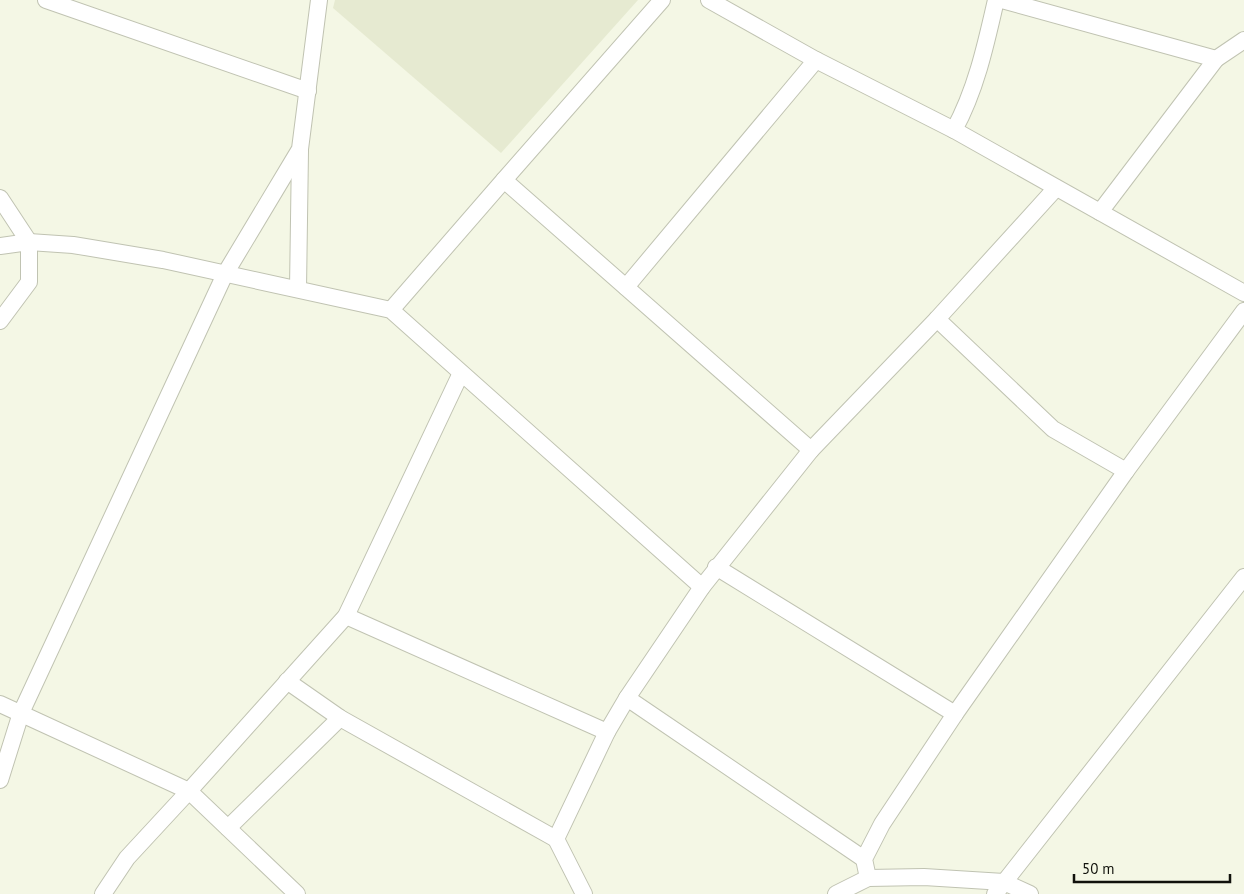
<svg xmlns="http://www.w3.org/2000/svg" width="1244" height="894" viewBox="0 0 1244 894" font-family="'PT Sans',sans-serif">
	<rect width="100%" height="100%" fill="#f4f7e5"/>
	<path fill="#e6ead1" d="M335,0H638L501,153L333,8Z"/>
	<g fill="none" stroke-linecap="round" stroke-linejoin="round">
		<g stroke="#c0c3b2" stroke-width="18">
			<g id="street">
				<path d="M46,0L308,91"/>
				<path d="M709,0L816,60L954,130L1244,293"/>
				<path d="M1002,0L1216,59"/>
				<path d="M954,130C976,90 986,44 996,0"/>
				<path d="M504,180L811,450"/>
				<path d="M0,198L29,242V282L0,321"/>
				<path d="M1100,212L1216,59L1244,40"/>
				<path d="M0,246L29,242L73,245L163,260L391,310L702,587"/>
				<path d="M626,287L816,60"/>
				<path d="M298,289L300,151"/>
				<path d="M391,310L504,180L662,0"/>
				<path d="M937,319L1053,429L1126,471"/>
				<path d="M716,567L955,714"/>
				<path d="M346,616L607,732"/>
				<path d="M287,681L340,718L556,839"/>
				<path d="M627,698L702,587L811,450L937,319L1056,188"/>
				<path d="M0,704L189,791L127,858L103,894"/>
				<path d="M0,780L21,713L225,274L300,149L319,0"/>
				<path d="M228,828L340,718"/>
				<path d="M868,878L864,859L882,824L955,714L1126,471L1244,311"/>
				<path d="M297,894L189,791L346,616L461,373"/>
				<path d="M584,894L556,839L607,732L627,698L864,859"/>
				<path d="M836,894L868,878L924,877L1004,882L1030,894"/>
				<path d="M995,894L1244,577"/>
			</g>
		</g>
		<use href="#street" stroke="#fff" stroke-width="16"/>
	</g>
	<path d="M1074 874v8h156v-8" fill="none" stroke="#11120c" stroke-width="2.5"/>
	<text x="1082" y="874" font-size="15" fill="#11120c" stroke="#f4f7e5" stroke-width="4" paint-order="stroke">50 m</text>
</svg>
